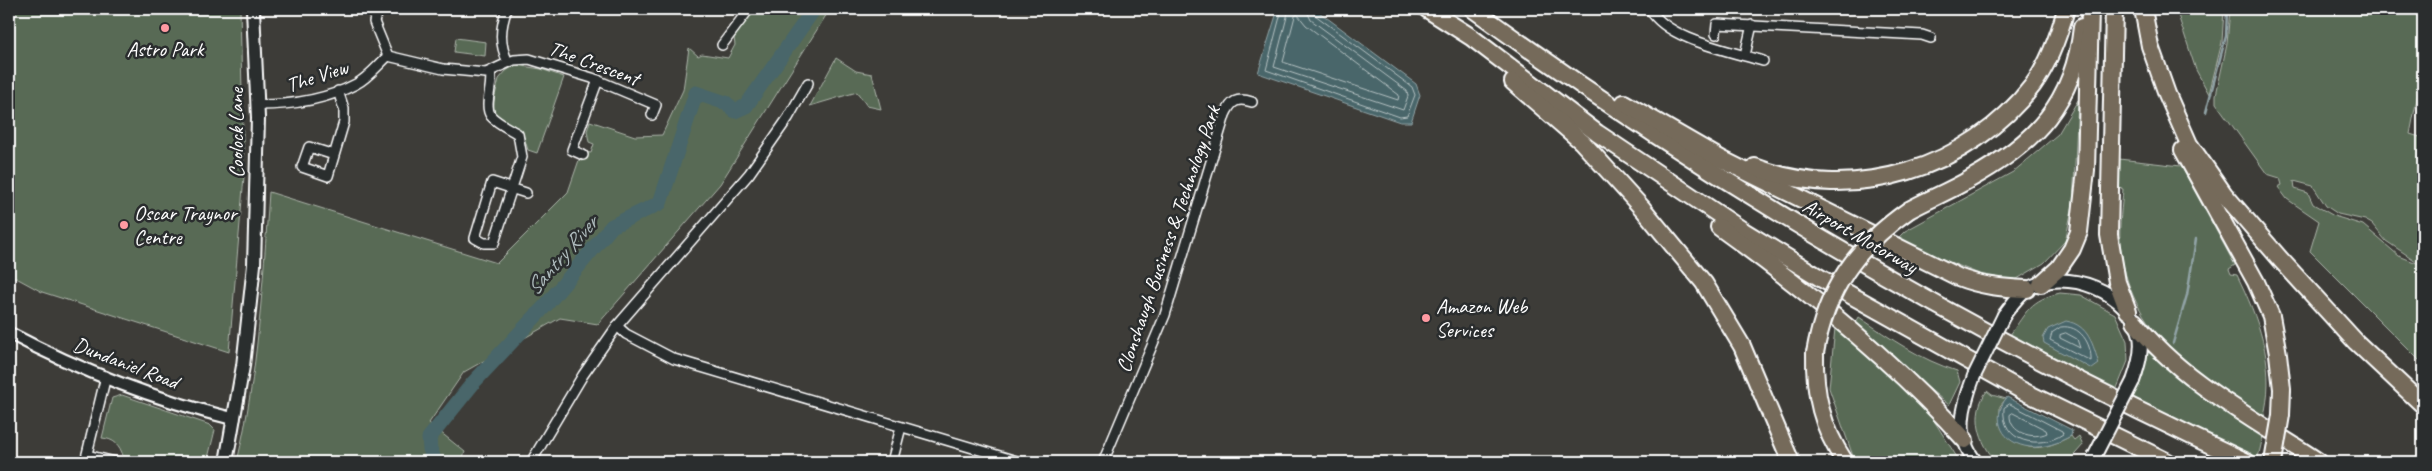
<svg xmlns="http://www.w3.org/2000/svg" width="2432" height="471" viewBox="0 0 2432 471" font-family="Caveat,sans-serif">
	<rect width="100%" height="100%" fill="#3d3c38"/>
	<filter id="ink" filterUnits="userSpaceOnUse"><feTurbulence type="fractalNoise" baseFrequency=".02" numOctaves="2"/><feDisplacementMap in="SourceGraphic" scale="10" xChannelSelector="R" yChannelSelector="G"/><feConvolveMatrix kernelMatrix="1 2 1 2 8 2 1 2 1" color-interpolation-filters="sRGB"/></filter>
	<g filter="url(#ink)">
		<g fill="#586a54" stroke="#acb4aa" fill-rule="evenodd">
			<path d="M11,9H240L244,176L229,352L42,292L9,274V15Z"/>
			<path d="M754,9H830L720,184L598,324L560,318L464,372L429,423L465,452L461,462H426L429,429L425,462H237C258,374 263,283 269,192L497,263L568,192L579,160L582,161L585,152L591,153L594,144L589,142L587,131L590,121L635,136L662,135L683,90L689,48L698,56L702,54L728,58L735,45L734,38Z"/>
			<path d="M2176,9H2224L2222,42L2209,94L2196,70Z"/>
			<path d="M2230,9H2423V79L2420,83L2410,134L2423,138V364L2310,251L2319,221L2287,199L2278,187L2282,185L2280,178L2267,174L2216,103V95L2227,44ZM2294,181L2313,186L2326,206L2338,214L2365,220L2372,224L2386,241L2422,265L2399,256L2363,225L2334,216L2313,204L2308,193L2295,189Z"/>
			<path d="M456,38L486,42L485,56L454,52Z"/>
			<path d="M836,58L856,71L872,74L881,109L867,106L857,92L810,106Z"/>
			<path d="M515,65L541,69L564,77L537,153L528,150L524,137L517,128L496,116L492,108L499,79L506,71Z"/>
			<path d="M2078,100L2073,205L2065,241L2044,263L2017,279L1994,280L1896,240L1905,231L2013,172L2058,134Z"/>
			<path d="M2119,159L2181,166L2235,265L2229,269L2231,274L2237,275C2258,318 2275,362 2265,411C2264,417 2267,415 2265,421C2197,371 2128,336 2120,242C2119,225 2122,206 2123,189L2118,188Z"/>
			<path d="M2060,293L2081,295L2115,314L2127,341L2128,361L2115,393L2010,335C2027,311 2030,300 2060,293Z"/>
			<path d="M1859,317C1891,339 1921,360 1957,371L1960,382L1949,405L1854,327Z"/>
			<path d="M1835,328L1926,408L1960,462H1858L1854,459L1829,388Z"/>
			<path d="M2147,351L2264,432L2257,462L2190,427L2131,400L2143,375Z"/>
			<path d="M1987,391L1992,395L2006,399L2000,406V425C2008,431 2019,444 2029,447C2042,450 2060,442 2071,436L2074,440L2079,436L2083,445L2068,462H1997C1979,444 1970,413 1987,391Z"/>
			<path d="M122,395L210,425L215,430L207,462H145L123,456C120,445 114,439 102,438L112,398Z"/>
		</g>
		<g fill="#48666a" stroke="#91a3a6">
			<path d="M1278,9H1315L1416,84L1420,95L1411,122H1400L1258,73Z"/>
			<path d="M2066,321C2089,325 2093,345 2099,364L2092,369L2044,343L2043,338L2048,329Z"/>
			<path d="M2007,397L2072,430L2071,436C2058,443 2045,448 2030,447C2002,444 1990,419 2007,397Z"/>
		</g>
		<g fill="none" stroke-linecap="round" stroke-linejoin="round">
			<g stroke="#b6c2c3" stroke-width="1">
				<path d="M1282,9L1266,70L1400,117L1407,116L1415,95L1412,87L1315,15L1313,9"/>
				<path d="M1289,9L1274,67L1403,110L1408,96L1407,91L1311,20L1306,9"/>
				<path d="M1298,15L1306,25L1399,95L1398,100L1283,62L1295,16Z"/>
				<path d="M2061,327C2080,324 2092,344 2091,361L2050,340L2052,333Z"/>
				<path d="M2066,333L2077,339L2080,348L2060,338V335Z"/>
				<path d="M2010,404L2062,431L2063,434C2040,450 2000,443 2004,408Z"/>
				<path d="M2013,413L2046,430L2047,433C2033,440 2009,433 2010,415Z"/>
			</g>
			<g stroke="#91a3a6" stroke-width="2.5">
				<path d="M2206,112L2226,36L2227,9"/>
				<path d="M2173,343L2187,295L2196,239"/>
			</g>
			<path stroke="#48666a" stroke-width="15" d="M435,462L430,449L429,438L474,382L547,304L612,226L660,203L696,93L726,103L735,111L746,106L814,9"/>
			<g stroke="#fff" stroke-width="12">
				<g id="minor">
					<path d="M507,9C500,28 499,44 508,62"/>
					<path d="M1650,9C1667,40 1731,51 1763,61"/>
					<path d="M1716,34L1717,24L1922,35L1931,38"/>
					<path d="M722,45L749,9"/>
					<path d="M1745,55L1752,25"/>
					<path d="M388,56L443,69L486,73L514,60L529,59L592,78L656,105L652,115"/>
					<path d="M490,72C494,85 483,105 491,116C497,123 510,129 518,134L522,157L494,243H484L475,238L492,182L526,193"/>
					<path d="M258,105C291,105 326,100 356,84C368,78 378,65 388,56L374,22L378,9"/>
					<path d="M334,155L309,147L302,167L328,176L344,122V109L338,91"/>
					<path d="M583,155L572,150L598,80"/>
					<path d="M617,326L626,334L674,359L1020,462"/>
					<path d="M87,455L115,462"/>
					<path d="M85,462L106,376"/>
					<path d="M531,462L583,375L617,326L749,174L788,118L808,83"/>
					<path d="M892,462L901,427"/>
					<path d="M1103,462L1165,315L1225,115C1231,101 1237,97 1252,102"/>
				</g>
			</g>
			<g stroke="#fff" stroke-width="15">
				<path id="tertiary" d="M9,333C79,370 157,400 234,419"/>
			</g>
			<g stroke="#fff" stroke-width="16">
				<g id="secondary">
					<path d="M2004,315C2011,306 2018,295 2027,289C2065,266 2131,292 2140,336C2143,351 2138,367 2133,381"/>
					<path d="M1974,376C1963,405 1954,436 1976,462"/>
					<path d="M226,462L243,366L254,265L258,118L253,9"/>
				</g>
			</g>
			<g stroke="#fff" stroke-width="20">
				<g id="motorway">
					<path d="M1427,9L1471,37L1597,133L1742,230L1822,279L2021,390L2168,462"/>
					<path d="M1473,9C1715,185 1975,337 2247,462"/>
					<path d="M2114,9L2109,235L2117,282L2128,311"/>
					<path d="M2143,9L2150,46L2167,94L2189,144L2206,168L2224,194L2281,260L2356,342L2423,405"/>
					<path d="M1513,82L1582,142L1643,209L1704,283L1742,346L1791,462"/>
					<path d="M1624,103L1721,159L1958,277C1981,286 2002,288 2027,289"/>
					<path d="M2183,150L2256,282L2271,316L2278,354L2282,389"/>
					<path d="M1755,167C1854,205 1970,168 2033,85C2049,63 2059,35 2066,9"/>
					<path d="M1909,210C1929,199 1950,191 1970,179C2035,143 2074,103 2082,27"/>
					<path d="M1719,227C1805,289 1895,362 1965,440"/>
					<path d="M2041,284L2059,268L2072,249L2079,232L2086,170L2090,9"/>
					<path d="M2135,322C2179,380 2259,422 2319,462"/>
					<path d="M1815,353C1814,394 1822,428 1845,462"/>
				</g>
			</g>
			<use href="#minor" stroke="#2a2d2e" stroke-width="9"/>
			<use href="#tertiary" stroke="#2a2d2e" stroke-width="11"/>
			<use href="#secondary" stroke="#2a2d2e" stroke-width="12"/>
			<use href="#motorway" stroke="#746a5a" stroke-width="16"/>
			<g stroke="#fff" stroke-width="16" stroke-linecap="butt">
				<g id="secondary-bridge">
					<path d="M1974,376L2004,315"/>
					<path d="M2094,457L2133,381"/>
				</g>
			</g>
			<g stroke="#fff" stroke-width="20" stroke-linecap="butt">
				<g id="motorway-bridge">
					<path d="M1815,353C1826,289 1856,247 1909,210"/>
					<path d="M2273,462L2281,415L2282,389"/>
				</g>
			</g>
			<use href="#secondary-bridge" stroke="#2a2d2e" stroke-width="12"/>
			<use href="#motorway-bridge" stroke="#746a5a" stroke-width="16"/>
		</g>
	</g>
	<g fill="#ff9aa2" stroke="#2a2d2e" stroke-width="2">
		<circle cx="165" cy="28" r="5"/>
		<circle cx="124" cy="225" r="5"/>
		<circle cx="1426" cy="318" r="5"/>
	</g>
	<g text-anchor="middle" stroke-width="5" stroke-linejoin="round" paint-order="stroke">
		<g font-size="21" fill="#fff" stroke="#2a2d2e" text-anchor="start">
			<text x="165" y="56" text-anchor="middle">Astro Park</text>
			<text x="134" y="220">Oscar Traynor<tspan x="134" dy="24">Centre</tspan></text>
			<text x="1436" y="313">Amazon Web<tspan x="1436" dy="24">Services</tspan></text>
		</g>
		<g font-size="21" fill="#fff" stroke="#2a2d2e">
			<text transform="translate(594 63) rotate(20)" y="7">The Crescent</text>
			<text transform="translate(317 76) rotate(-18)" y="7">The View</text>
			<text transform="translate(236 133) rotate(-90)" y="7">Coolock Lane</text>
			<text transform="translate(1860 236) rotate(30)" y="7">Airport Motorway</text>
			<text transform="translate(1168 239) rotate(-71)" y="7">Clonshaugh Business &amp; Technology Park</text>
			<text transform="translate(126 363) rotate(21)" y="7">Dundaniel Road</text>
		</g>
		<g font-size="22" font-style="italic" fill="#adbabc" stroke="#2a2d2e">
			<text transform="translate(561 255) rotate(-49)" y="8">Santry River</text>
		</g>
	</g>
	<rect width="2432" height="471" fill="none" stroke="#2a2d2e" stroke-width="30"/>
	<rect x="15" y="15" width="2402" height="441" fill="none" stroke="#fff" stroke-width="2" filter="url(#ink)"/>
</svg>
